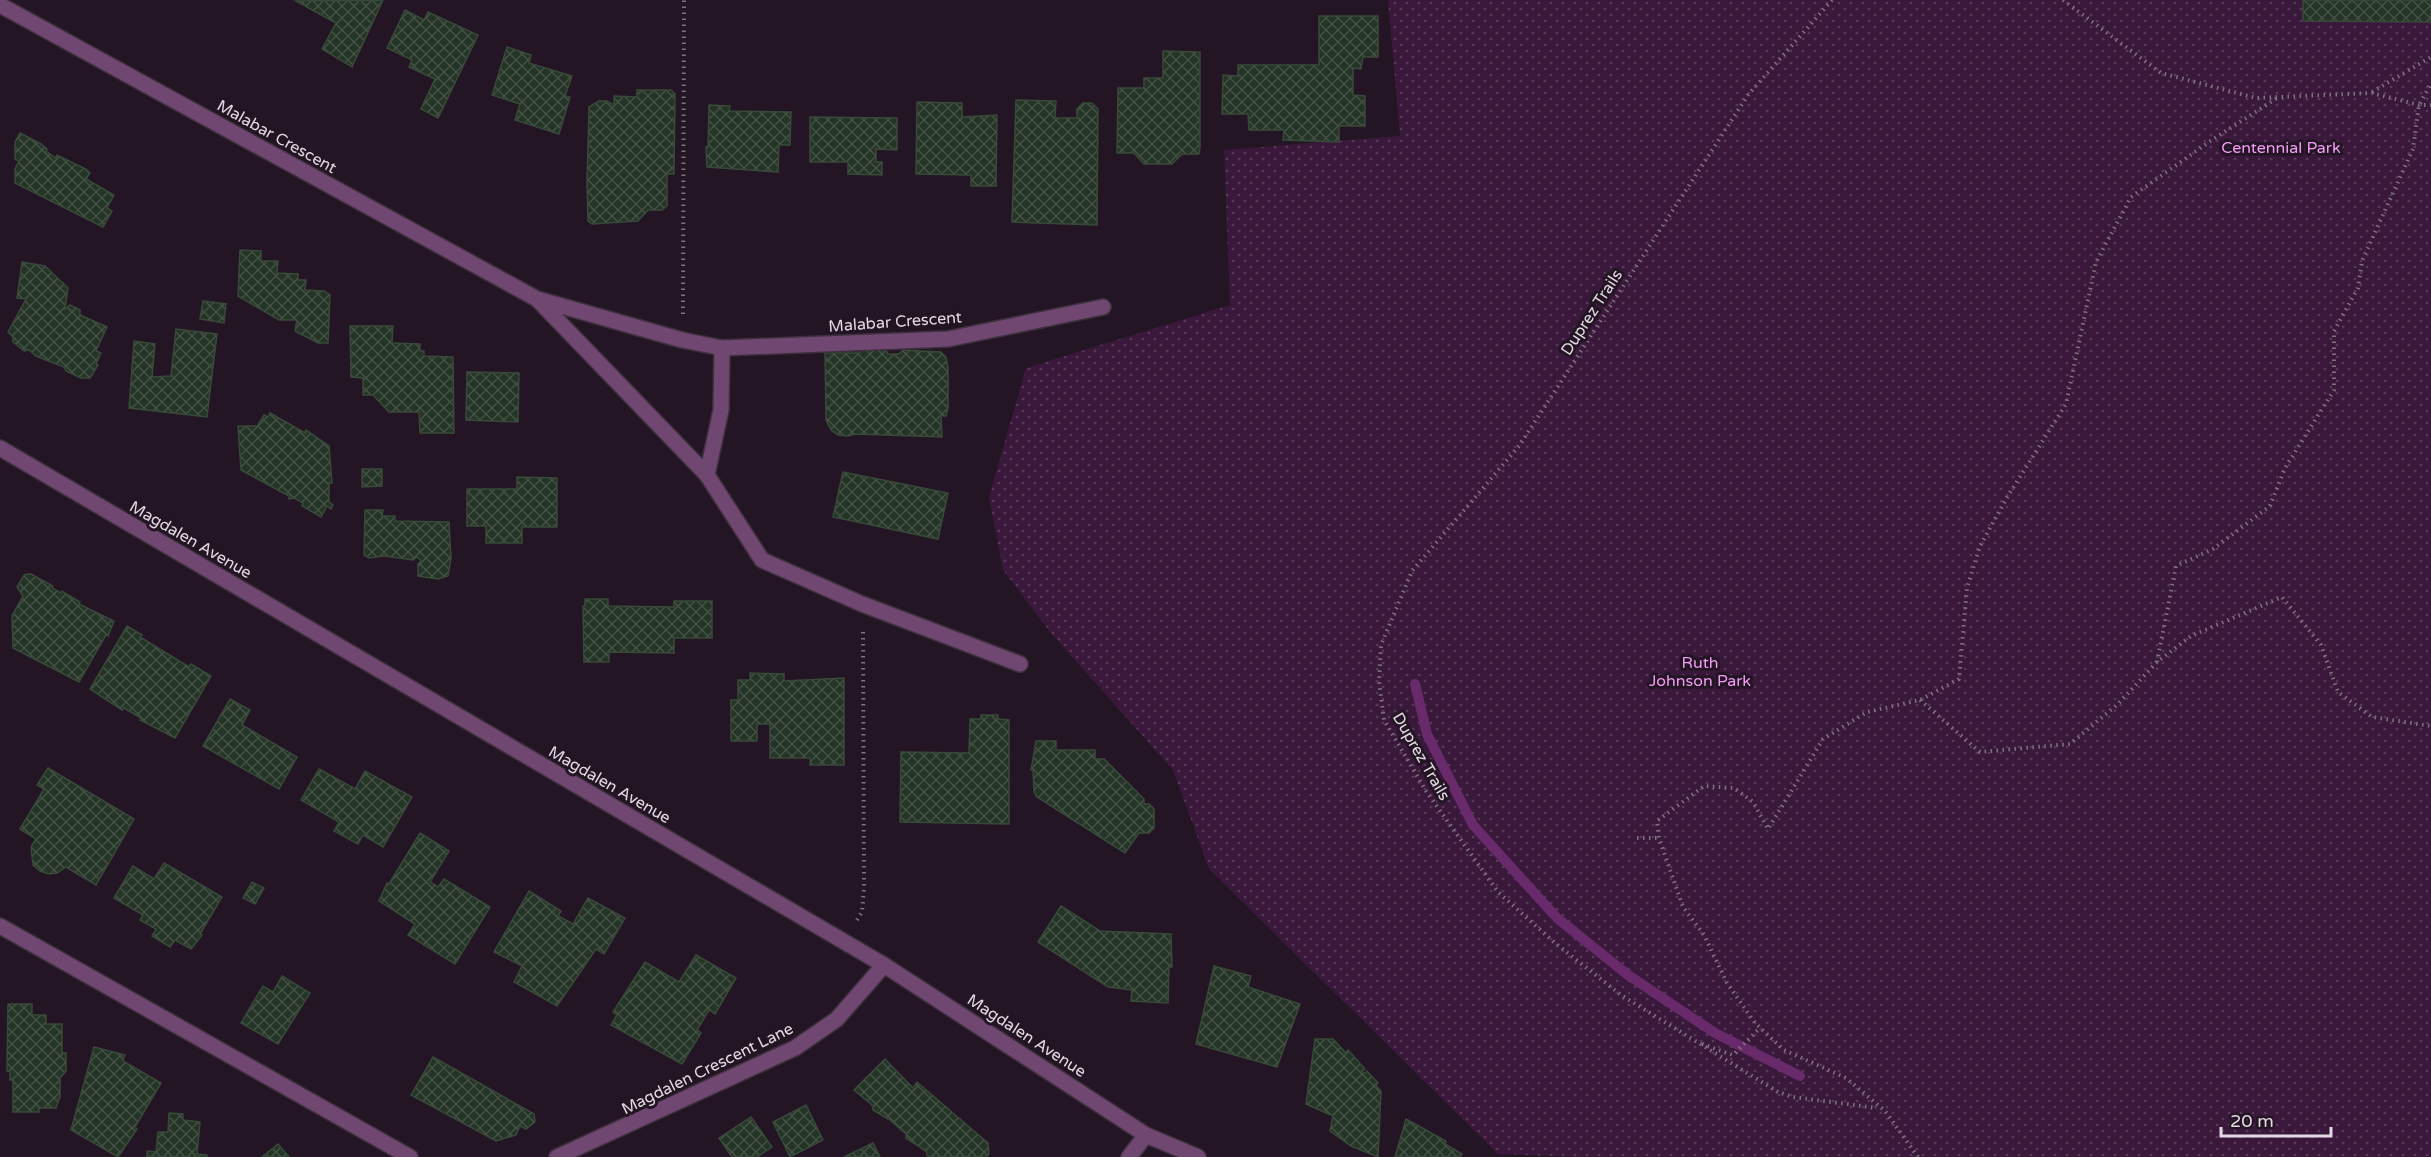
<svg xmlns="http://www.w3.org/2000/svg" width="2431" height="1157" viewBox="0 0 2431 1157" font-family="'Varela Round',sans-serif">
	<defs>
		<pattern id="park-dots" width="8" height="8" patternUnits="userSpaceOnUse" patternTransform="scale(1.5)"><rect width="8" height="8" fill="#3a183b"/><path d="M2 2h.1M6 6h.1" fill="none" stroke="#563957" stroke-width="1.8" stroke-linecap="round"/></pattern>
		<pattern id="building-cross-hatch" width="8" height="8" patternUnits="userSpaceOnUse" patternTransform="scale(1.5)"><rect width="8" height="8" fill="#243426"/><path d="M0 0l8 8M0 8l8-8" fill="none" stroke="#445145"/></pattern>
	</defs>
	<rect width="100%" height="100%" fill="#231523"/>
	<path fill="url(#park-dots)" d="M1388,0H2431V1157H1577L1498,1154L1209,869L1173,770L1050,632L1003,570L989,497L1026,368L1230,305L1224,150L1400,136Z"/>
	<g fill="none" stroke-linecap="round" stroke-linejoin="round">
		<path stroke="#682a6a" stroke-width="10" d="M1415,684L1427,734L1473,825L1557,918L1628,975L1715,1033L1800,1076"/>
	</g>
	<g fill="url(#building-cross-hatch)" stroke="#38493a" stroke-width="1.5">
		<path d="M383,0L352,67L322,49L336,23L296,1Z"/>
		<path d="M2303,0H2431V22L2303,21Z"/>
		<path d="M405,10L424,20L428,12L478,35L438,118L421,109L435,79L409,67L412,60L387,48Z"/>
		<path d="M1319,16H1378V57H1363L1361,69L1353,68V95L1365,96V126H1339V142L1283,140L1284,130H1249L1248,114H1222L1223,75L1238,76V65H1319Z"/>
		<path d="M507,47L531,55L529,63L572,76L565,96L570,97L559,134L515,120L520,104L492,95Z"/>
		<path d="M1163,51L1200,52V147L1199,154H1182L1172,164H1144L1134,153H1117L1118,88H1144V78H1163Z"/>
		<path d="M637,90H671L675,94L674,174H667V206L662,210H648L638,221L592,224L588,221L587,183L589,107L599,101H607L614,105V96L637,97Z"/>
		<path d="M1016,100L1056,101L1055,118H1077V109L1083,103H1092L1098,109L1097,225L1012,222Z"/>
		<path d="M917,102L962,103V117L997,115L996,186H971V175L916,174Z"/>
		<path d="M709,105L730,106L729,111L791,112L790,145H779L778,172L707,167L706,147H708Z"/>
		<path d="M810,117L897,118V150L876,149V162H882V175L848,174V162H810Z"/>
		<path d="M20,133L41,144L47,149L46,151L56,158L57,155L86,169L90,173L86,179L114,195L107,208L112,211L103,227L15,183V169L19,161L15,159V142Z"/>
		<path d="M240,250L261,251V261H278L277,273L298,274V280H306L305,290L324,291L330,295L328,343H318L295,331L297,320H279L238,296Z"/>
		<path d="M22,262L45,266L68,288L65,309L70,305L80,310V315L107,327L96,351L101,353L96,364L98,365L90,378H81L66,371L64,367L36,356L29,350L24,351L13,342V337L8,332L26,299L17,298Z"/>
		<path d="M203,301L226,304L224,323L200,319Z"/>
		<path d="M350,326H393L392,343L420,344V351H424V356L453,357L454,433H420L419,412H389L373,395H363V378L351,377Z"/>
		<path d="M176,329L217,334L207,417L129,408L134,341L155,344L152,377L171,376Z"/>
		<path d="M863,349H885L888,354H899L903,350L941,352L946,357L948,367V408L946,416H941L942,437L855,434L848,436L838,435L831,430L826,420L825,353H859Z"/>
		<path d="M467,372L519,373L518,422L466,420Z"/>
		<path d="M270,413L305,433L306,430L329,446L332,483H329V502L333,505L331,509L327,506L321,517L302,506L303,503L294,498L289,499V496L241,470L238,426H257L264,415L268,417Z"/>
		<path d="M362,469H382V486L362,487Z"/>
		<path d="M843,472L948,493L938,539L833,517Z"/>
		<path d="M517,477L557,478V527H522V543H486V526H467V489H517Z"/>
		<path d="M365,510H383L382,516H395V521L449,522L451,558L448,576L438,579L418,576V564L421,561L417,557L413,560L384,556L369,558L364,555Z"/>
		<path d="M27,574H31L53,586L52,588L61,593L62,591L80,602L79,604L114,621L108,636L106,635L79,682L13,648L12,616L23,596L17,587L24,575Z"/>
		<path d="M585,599H608V606L674,607V601H712V638H674V653L609,652V662H584L583,606H585Z"/>
		<path d="M127,626L142,635L140,637L189,667L191,664L211,676L175,738L140,720L141,718L124,708L122,710L90,689Z"/>
		<path d="M750,673L784,674V681L844,678V765H810V758H770V724H757V741H731V700H738V680H750Z"/>
		<path d="M230,699L250,710L242,725L297,757L279,789L203,746Z"/>
		<path d="M981,715H998V719L1009,720V824L900,822L901,752L969,753L970,719H981Z"/>
		<path d="M1036,741H1056V750H1095V759H1104L1144,799V804H1149L1154,809V828L1149,833H1139L1125,853L1037,797L1034,792L1033,770H1031Z"/>
		<path d="M48,768L134,819L96,885L66,867L57,873L49,874L40,871L33,865L31,847L36,839L20,829L44,789L37,785Z"/>
		<path d="M319,769L355,789L365,771L412,797L383,847L363,835L358,844L334,831L339,822L301,800Z"/>
		<path d="M420,833L449,851L430,882L438,887L444,879L490,907L455,964L408,935L415,924L379,901L387,883L389,884Z"/>
		<path d="M164,863L222,897L200,934L202,935L191,949L175,940L170,947L152,936L156,929L140,920L143,915L114,898L133,866L154,879Z"/>
		<path d="M252,882L264,888L255,904L243,898Z"/>
		<path d="M529,891L561,911L558,916L573,924L588,898L625,918L604,954L596,949L557,1006L514,982L522,966L494,952Z"/>
		<path d="M1061,906L1100,931L1171,934L1172,967H1169L1168,1003L1131,1001L1132,990L1108,987L1038,942Z"/>
		<path d="M696,955L736,978L715,1014L709,1010L697,1030L701,1033L682,1064L611,1025L617,1015L613,1012L645,962L679,982Z"/>
		<path d="M1214,966L1251,976L1248,987L1300,1004L1277,1067L1196,1044Z"/>
		<path d="M282,976L310,993L278,1044L241,1023L263,986L273,992Z"/>
		<path d="M8,1004H32V1015H46V1024H62V1053H66V1071L60,1078V1097L56,1108H39V1112H13V1080H10V1071H7Z"/>
		<path d="M1315,1039H1333L1346,1053L1348,1050L1365,1069L1362,1071L1364,1074L1367,1071L1378,1083L1376,1086L1381,1091L1378,1157L1351,1146L1330,1131L1333,1116L1306,1104Z"/>
		<path d="M94,1047L125,1055L123,1061L161,1083L135,1127L137,1129L118,1157L71,1130Z"/>
		<path d="M433,1057L534,1114L535,1122L526,1129L520,1126L516,1135L496,1141L411,1095Z"/>
		<path d="M885,1059L913,1088L917,1082L988,1143L989,1154L986,1157H928L926,1151L906,1138V1134L890,1120L873,1110V1106L854,1090Z"/>
		<path d="M806,1105L823,1140L790,1157L773,1122Z"/>
		<path d="M169,1113L183,1114V1120L200,1122L197,1154L207,1155V1157H147V1151L156,1152L158,1132H168Z"/>
		<path d="M751,1117L772,1147L757,1157H732L719,1138Z"/>
		<path d="M1406,1119L1446,1141L1445,1144L1462,1154L1460,1157H1395Z"/>
		<path d="M873,1143L880,1157H844Z"/>
		<path d="M278,1144L289,1157H262Z"/>
	</g>
	<g fill="none" stroke-linecap="round" stroke-linejoin="round">
		<g stroke="#3e303e" stroke-width="18">
			<g id="service">
				<path d="M0,926L410,1157"/>
				<path d="M557,1157L795,1048L837,1019L884,965"/>
			</g>
		</g>
		<g stroke="#3e303e" stroke-width="18">
			<g id="minor">
				<path d="M0,5L537,299L682,340L722,348L721,410L707,475L537,299"/>
				<path d="M722,348L948,339L1103,307"/>
				<path d="M0,448L884,965L1146,1135L1198,1157"/>
				<path d="M707,475L762,560L862,604L1020,664"/>
				<path d="M1129,1157L1146,1135"/>
			</g>
		</g>
		<g stroke="#7f737f" stroke-width="4" stroke-dasharray="1.5 4.5" stroke-linecap="butt">
			<path d="M1832,0L1748,95L1519,446L1412,571L1381,645L1379,681L1384,720L1426,791L1498,892L1555,943L1621,995L1778,1092L1793,1097L1877,1108"/>
			<path d="M2063,0L2161,73L2256,98L2372,93L2419,105H2431"/>
			<path d="M2372,92L2431,57"/>
			<path d="M683,314L684,0"/>
			<path d="M2157,662L2176,566L2213,549L2270,506L2285,468L2334,390V331L2358,288L2362,261L2413,149L2419,105L2431,84"/>
			<path d="M1920,700L1980,752L2070,744L2118,704L2157,662L2191,636L2282,597L2321,645L2338,692L2372,717L2431,726"/>
			<path d="M1637,838H1659"/>
			<path d="M857,920L862,912L864,888L863,631"/>
			<path d="M1702,1044L1733,1055L1760,1028"/>
			<path d="M1918,1157L1885,1111L1846,1078L1784,1050L1755,1023L1727,983L1704,935L1683,907L1659,838L1657,821L1704,786L1734,788L1753,802L1768,829L1823,739L1867,712L1920,700L1959,679L1967,588L1980,546L2006,499L2066,404L2096,262L2131,197L2209,142L2277,98"/>
		</g>
		<use href="#service" stroke="#704771" stroke-width="15"/>
		<use href="#minor" stroke="#704771" stroke-width="15"/>
	</g>
	<g text-anchor="middle" stroke-width="6" stroke-linejoin="round" paint-order="stroke">
		<g font-size="16" fill="#e3d9e3" stroke="#231523">
			<text transform="translate(277 136) rotate(29)" y="6">Malabar Crescent</text>
			<text transform="translate(1591 312) rotate(-57)" y="6">Duprez Trails</text>
			<text transform="translate(895 321) rotate(-4)" y="6">Malabar Crescent</text>
			<text transform="translate(191 539) rotate(30)" y="6">Magdalen Avenue</text>
			<text transform="translate(1422 756) rotate(60)" y="6">Duprez Trails</text>
			<text transform="translate(610 784) rotate(30)" y="6">Magdalen Avenue</text>
			<text transform="translate(1027 1035) rotate(33)" y="6">Magdalen Avenue</text>
			<text transform="translate(707 1068) rotate(-26)" y="6">Magdalen Crescent Lane</text>
		</g>
		<g font-size="16" fill="#f39cf5" stroke="#231523">
			<text x="2281" y="153">Centennial Park</text>
			<text x="1700" y="668">Ruth<tspan x="1700" dy="18">Johnson Park</tspan></text>
		</g>
	</g>
	<path d="M2221 1127v9h110v-9" fill="none" stroke="#e3d9e3" stroke-width="3"/>
	<text x="2230" y="1127" font-size="18" fill="#e3d9e3" stroke="#231523" stroke-width="4.5" paint-order="stroke">20 m</text>
</svg>
